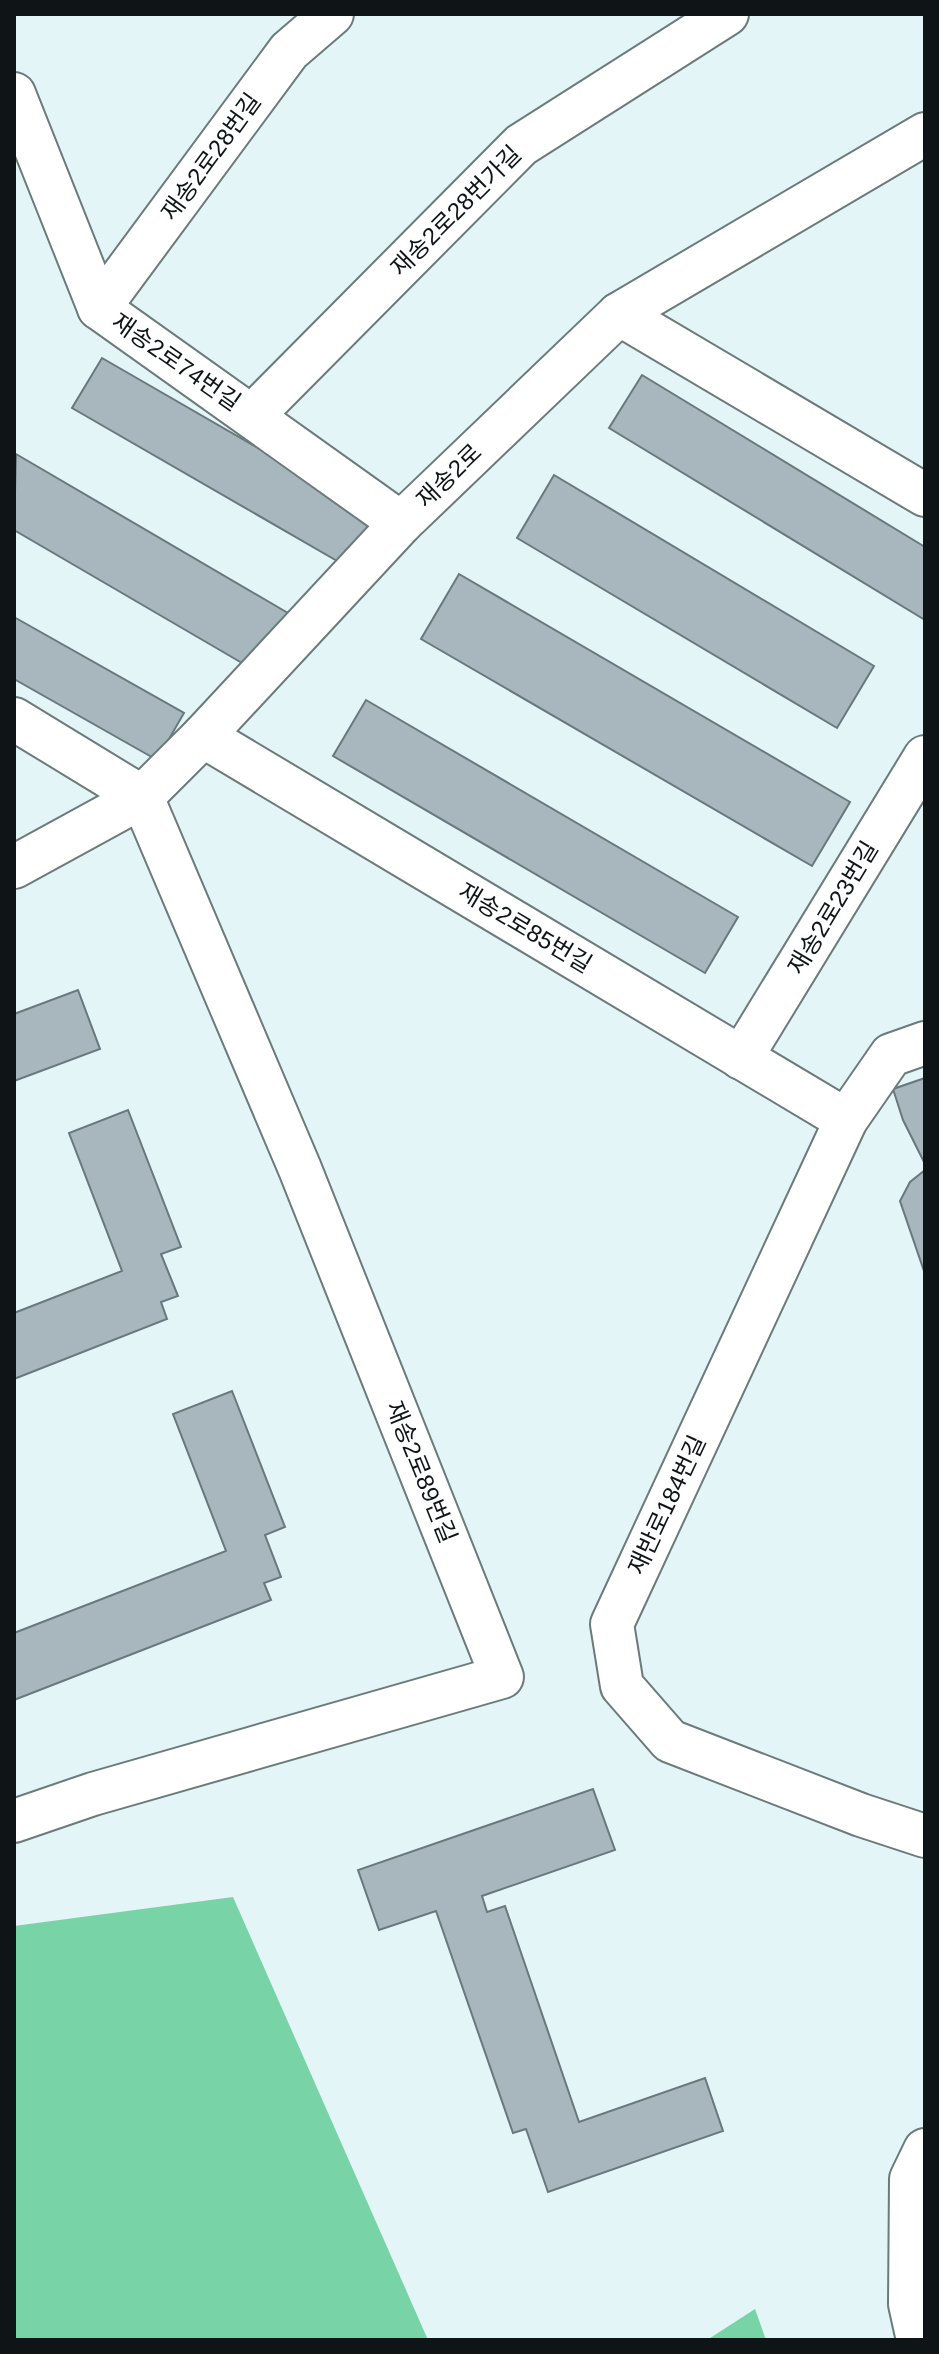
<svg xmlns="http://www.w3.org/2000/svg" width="939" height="2354" viewBox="0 0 939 2354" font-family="Helvetica,'Noto Sans KR',sans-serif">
	<rect width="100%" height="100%" fill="#e3f5f6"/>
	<g fill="#78d4a7">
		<path d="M233,1897L428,2340H14V1926Z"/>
		<path d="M755,2309L766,2340H707Z"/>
	</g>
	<g fill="#a8b7bd" stroke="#69787d" stroke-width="2">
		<path d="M102,358L381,519L351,569L72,408Z"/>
		<path d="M642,375L925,547V620L609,428Z"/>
		<path d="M16,454L288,613L254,670L14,530Z"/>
		<path d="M554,475L874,666L837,728L517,538Z"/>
		<path d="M459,574L850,802L812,866L421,639Z"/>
		<path d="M14,617L184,713L157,760L14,679Z"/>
		<path d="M366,700L738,917L705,973L333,756Z"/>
		<path d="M78,990L100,1049L14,1081V1014Z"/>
		<path d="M925,1078V1164L903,1120L893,1089Z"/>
		<path d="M128,1110L181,1247L161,1254L178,1296L161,1302L167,1319L14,1379V1313L122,1271L69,1133Z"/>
		<path d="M925,1170V1274L900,1201L910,1182Z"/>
		<path d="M232,1391L285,1527L265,1535L281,1577L264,1583L271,1600L14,1700V1633L226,1551L173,1414Z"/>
		<path d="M593,1789L615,1850L482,1896L487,1912L505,1906L579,2122L705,2078L723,2131L548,2192L526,2129L513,2133L436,1911L379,1930L358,1870Z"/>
	</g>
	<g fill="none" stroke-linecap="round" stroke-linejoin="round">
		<g stroke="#6b7b7c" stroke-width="46">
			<g id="minor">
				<path d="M14,94L99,308L401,523"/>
				<path d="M99,308L289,51L332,14"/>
				<path d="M619,314L925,495"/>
				<path d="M252,416L521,145L727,14"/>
				<path d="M14,719L142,797L300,1169L502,1677L93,1794L14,1821"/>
				<path d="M203,736L846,1120"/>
				<path d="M14,867L142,797L203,736L401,523L619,314L925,134"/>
				<path d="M925,1043L891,1055L846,1120L612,1624L622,1686L670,1741L861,1815L925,1836"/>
				<path d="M741,1058L925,757"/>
				<path d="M918,2340L910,2304L911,2179L925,2150"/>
			</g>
		</g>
		<use href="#minor" stroke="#fff" stroke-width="42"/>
	</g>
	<g text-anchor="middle" stroke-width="8" stroke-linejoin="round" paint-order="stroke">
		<g font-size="24" fill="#0f1516" stroke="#fefefe">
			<text transform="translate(211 157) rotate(-54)" y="8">재송2로28번길</text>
			<text transform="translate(456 211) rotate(-45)" y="8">재송2로28번가길</text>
			<text transform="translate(176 362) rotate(35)" y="8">재송2로74번길</text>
			<text transform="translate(449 476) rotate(-44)" y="8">재송2로</text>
			<text transform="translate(833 908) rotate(-59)" y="8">재송2로23번길</text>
			<text transform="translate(525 928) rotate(31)" y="8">재송2로85번길</text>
			<text transform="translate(421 1472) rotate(68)" y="8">재송2로89번길</text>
			<text transform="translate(667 1505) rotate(-65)" y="8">재반로184번길</text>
		</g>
	</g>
	<rect width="939" height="2354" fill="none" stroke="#0f1516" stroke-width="32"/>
</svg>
